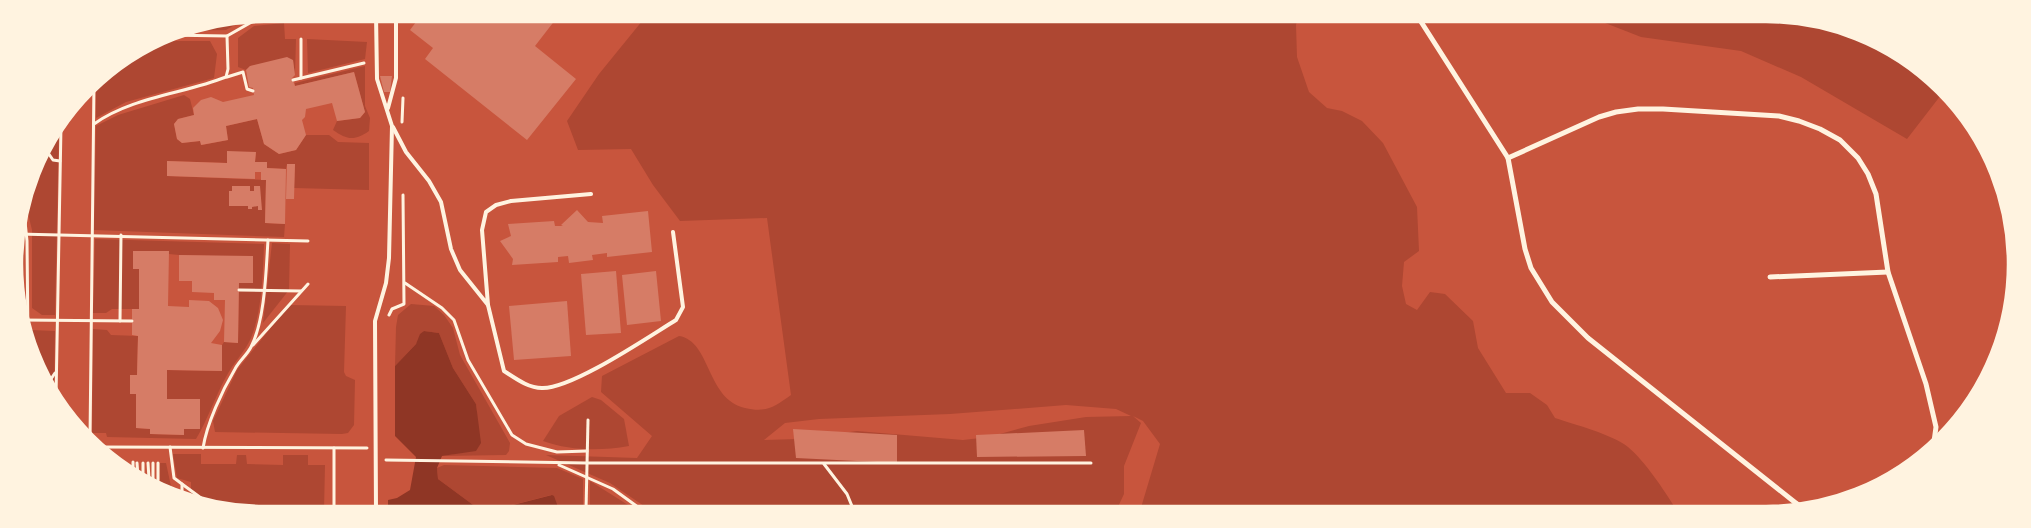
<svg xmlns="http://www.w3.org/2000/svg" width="2031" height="528" viewBox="0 0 2031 528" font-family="Spectral,serif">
	<rect width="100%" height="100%" fill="#c8553d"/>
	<g fill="#ae4732" fill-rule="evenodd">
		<path d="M647,15L1298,17L1296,25L1297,57L1309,92L1327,108L1342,111L1362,121L1383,143L1417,207L1419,251L1404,262L1402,286L1406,304L1417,310L1430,292L1445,294L1473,321L1478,348L1506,393H1530L1547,405L1555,418C1576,425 1611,434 1628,447C1646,462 1665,492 1678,512L1140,511L1160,444L1143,421L1133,416L1141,423L1124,466V494L1116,511L650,510L610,483L546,455L637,458L652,436L601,392L602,376L679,336C711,341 706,399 745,408C766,413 774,407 791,395L767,218L680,221L653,185L631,149L578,150L567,121L599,74ZM1066,405L1116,409L1131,416L1086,417L1029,426L989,437L963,440L857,431L798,439L764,440L785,423L819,419L950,414Z"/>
		<path d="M250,16L226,30L178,31Z"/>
		<path d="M1546,18L1816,19L1883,46L1941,95L1907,139L1801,77L1741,51L1641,37L1595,19L1556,22Z"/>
		<path d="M284,23L285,39H296L295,75L293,60L250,66L246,70L238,67V38L254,26Z"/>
		<path d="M307,39L367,42L365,59L308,73Z"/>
		<path d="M155,41H210L217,54L214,78L126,102L96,118V79L99,76Z"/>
		<path d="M365,66V106L370,118L369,131C355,141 347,140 333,130L337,121L360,118L365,112L354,72L295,86V83Z"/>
		<path d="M184,95L190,99L194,115L178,119L174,124L177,139L182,143L200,141L202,145L228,140L226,126L257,119L264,144L279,154L296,150L306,135H329L338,142L369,143V190L294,188L295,164H287L286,169L267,168V162H255L256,153L227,163L167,161V176L266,180L265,223L285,224L284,237L94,230L96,126L118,115Z"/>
		<path d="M59,128L55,315H42L32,308V230L26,205L40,153Z"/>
		<path d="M17,239H24L23,304L21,306L16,263H21V249L14,248Z"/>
		<path d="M95,239L264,244C263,272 262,312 251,338C245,352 233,363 226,377C215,397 208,419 196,439L107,437L106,433H92L93,329L107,330L111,335L138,336L137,375H130L136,394V428L150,429V434L184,435V429H200V399H167V370L222,371V345L224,342L238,343L239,283H253V257L179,255L169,254L168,251H134L133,269H139V309H112L106,313H93Z"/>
		<path d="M272,243L290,244L289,290L263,323Z"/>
		<path d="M411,304L434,306L444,315L453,328L460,355L510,443L509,451L506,455L442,456L454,454L477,415L476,404L453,368L439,333L424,331L416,344L395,366L396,327L398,315Z"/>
		<path d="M289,305L346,306L344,372L346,376L355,380L354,425L348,433L342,434L215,432L213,421L237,370Z"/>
		<path d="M31,330L55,331L54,393L31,347Z"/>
		<path d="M592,397L601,400L624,419L629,446C600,451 571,451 543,441L559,416Z"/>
		<path d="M173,454H201V464H236L237,455H246L247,464L283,465V455H308V465H325L324,510L215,509L191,500V482L177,478Z"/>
		<path d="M160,463H166L172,491L160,487Z"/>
		<path d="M444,465L557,468L583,479V510H557L558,507L551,495L493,510H480L438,479L437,468Z"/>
		<path d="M590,481L636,510H590Z"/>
	</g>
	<g fill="#8f3625">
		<path d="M424,331L439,333L453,368L476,404L481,443L476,451L442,456L437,468L438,479L480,510H388V500L397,498L410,490L416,457L395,436V366L416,344L420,334Z"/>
		<path d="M552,495L554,496L558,507L557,510H493Z"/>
	</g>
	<g fill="#d67c66">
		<path d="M422,14L559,15L535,46L576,79L527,140L425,59L433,48L410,30Z"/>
		<path d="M287,57L293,60L295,75L292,78L295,86L354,72L365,112L360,118L337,121L332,103L306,109L305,117L302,120L306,135L296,150L279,154L264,144L257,119L226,126L228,140L201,145L200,141L182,143L177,139L174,124L178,119L194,115L193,108L201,100L211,97L223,102L254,95L253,88L249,87L246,70L250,66Z"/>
		<path d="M380,76H392L390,92H384Z"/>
		<path d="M227,151L256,152L255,162H267V168L286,169L285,224L265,223L266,180H261V172H255V179L167,176V161L227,163Z"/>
		<path d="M287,164H295L294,199H286Z"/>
		<path d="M232,186H250V191H254V186H260L262,210H258V206L252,207V209H248V206H229V191H232Z"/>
		<path d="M577,210L588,222L603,223L602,216L648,211L652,252L607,257V253L592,255L593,260L569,263L568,256L558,257V262L512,265L513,259L500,241L511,236L508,224L554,221L555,226H563L561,225Z"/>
		<path d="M14,248H21V263H16Z"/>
		<path d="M133,251H169L168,306L189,307V300L209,301L218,308L223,320L220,331L211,343L222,345V371L167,370V399H200V429H184V435L150,434V429L136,428V394H130V375H137L138,336L132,335V309H139V269H133Z"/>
		<path d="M179,255L253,256V283H239L238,343L224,342L225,300H214V293L192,292V281H179Z"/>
		<path d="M616,271L621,333L586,335L581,274Z"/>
		<path d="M656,271L661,321L627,325L622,275Z"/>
		<path d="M567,301L571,356L514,360L509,306Z"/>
		<path d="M793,429L897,435V463L796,458Z"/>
		<path d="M1084,430L1086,456L977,457L976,435Z"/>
	</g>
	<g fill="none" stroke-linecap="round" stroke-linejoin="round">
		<g stroke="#fff3e0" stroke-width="3">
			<path d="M285,15L359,18L366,14"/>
			<path d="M257,19L284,14"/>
			<path d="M165,35L227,36L257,19V15"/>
			<path d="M301,39V78"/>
			<path d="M227,77L243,72L247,89L253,91"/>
			<path d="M293,80L364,63"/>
			<path d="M402,122L403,98"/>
			<path d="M94,124C132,97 183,94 226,77L228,69L227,36"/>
			<path d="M44,147L53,160L60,161"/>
			<path d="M24,212L27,241L28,340"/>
			<path d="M18,234L308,241"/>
			<path d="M405,283L442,308L454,320L468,360L512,435L526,444L557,452L587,451"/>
			<path d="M239,290L301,291"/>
			<path d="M389,315L392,309L404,304L403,195"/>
			<path d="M21,320L132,321"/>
			<path d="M120,321L121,235"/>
			<path d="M253,345L308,284"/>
			<path d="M49,382L55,373"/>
			<path d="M56,397L61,126"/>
			<path d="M90,439L94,82"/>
			<path d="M98,447L367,448"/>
			<path d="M170,447L174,478L182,484V496"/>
			<path d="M203,448C207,423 222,391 235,369C239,361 247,355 251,347C265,320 266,271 268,240"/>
			<path d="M334,448V510"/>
			<path d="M386,460L586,463H1091"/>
			<path d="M133,462V475"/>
			<path d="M137,463L138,477"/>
			<path d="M143,463V480"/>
			<path d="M148,463L149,479"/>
			<path d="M153,463V479"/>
			<path d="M158,463V480"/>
			<path d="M824,464L847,494L854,511"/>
			<path d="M559,465L613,489L642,510"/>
			<path d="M182,484L216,509"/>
			<path d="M586,510L588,420"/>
		</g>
		<g stroke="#fff3e0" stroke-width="4">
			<path d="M376,14L377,79L392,126L389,258L386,283L375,321L376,510"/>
			<path d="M388,108L396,78V14"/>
			<path d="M393,127L406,152L429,181L441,202L451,249L460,270L488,305L482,230L486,212L496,205L511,201L591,194"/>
			<path d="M488,305L504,371C515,378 528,388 542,388C572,389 648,337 676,320L683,307L673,232"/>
		</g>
		<g stroke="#fff3e0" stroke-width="5">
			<path d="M1418,17L1508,158L1525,249L1531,268L1552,302L1588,338L1797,504L1811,509"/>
			<path d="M1508,158L1599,117L1616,112L1638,109H1663L1779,116L1799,121L1820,129L1840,140L1858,158L1868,174L1876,194L1888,272L1926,384L1936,427L1933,449"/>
			<path d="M1770,277L1888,272"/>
			<path d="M1797,504L1799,512"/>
		</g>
	</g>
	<path d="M0 0H2031V528H0ZM264 22H1766A242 242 0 0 1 2008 264V264A242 242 0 0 1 1766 506H264A242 242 0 0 1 22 264V264A242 242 0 0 1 264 22Z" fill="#fff3e0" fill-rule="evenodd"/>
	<path fill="none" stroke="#fff3e0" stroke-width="2.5" d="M264 22H1766A242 242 0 0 1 2008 264V264A242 242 0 0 1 1766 506H264A242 242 0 0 1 22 264V264A242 242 0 0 1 264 22Z"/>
</svg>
